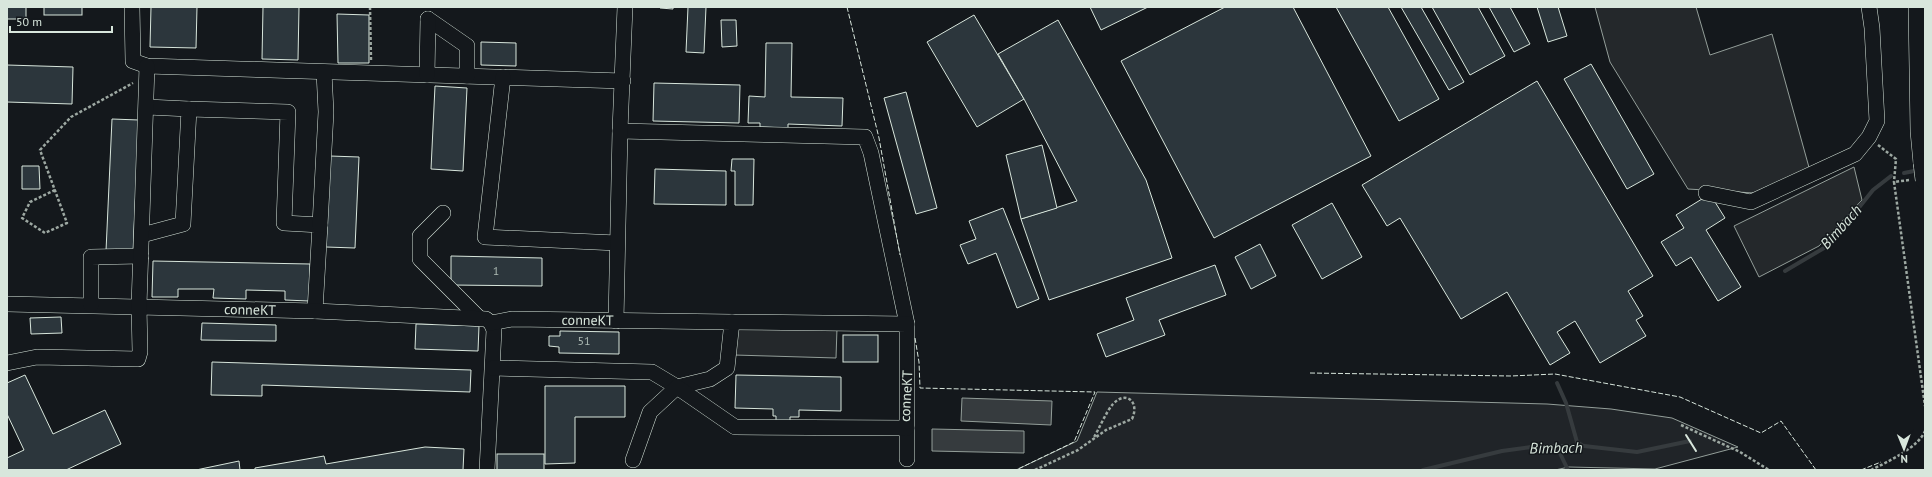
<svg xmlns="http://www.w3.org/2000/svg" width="1932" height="477" viewBox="0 0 1932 477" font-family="'PT Sans',sans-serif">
	<rect width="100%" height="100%" fill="#14181c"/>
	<path fill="#202428" stroke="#939e99" d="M1097,392L1547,404L1611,409L1672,418L1738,447L1655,469L1569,467L1555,470H1016L1077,441Z"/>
	<g fill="#24282b" stroke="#939e99">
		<path d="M1595,7H1696L1710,55L1772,34L1810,171L1754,193L1688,189L1610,62Z"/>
		<path d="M1854,167L1862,200L1819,246L1759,277L1734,226Z"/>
		<path d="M735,326L837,328L836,358L734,355Z"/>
	</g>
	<g fill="#363b3e" stroke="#939e99">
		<path d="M962,398L1052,401L1051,425L961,421Z"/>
		<path d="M932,429L1024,431V453L932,451Z"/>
	</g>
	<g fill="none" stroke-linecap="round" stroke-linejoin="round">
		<g stroke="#363b3e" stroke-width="4">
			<path d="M1904,173L1919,170"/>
			<path d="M1785,271L1824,248L1836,233L1853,215L1873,190L1891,176"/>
			<path d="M1557,383L1566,403L1577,442L1583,446"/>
			<path d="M1556,445L1568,470"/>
			<path d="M1423,470L1502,451L1538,446H1584L1637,452L1690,441"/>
		</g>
	</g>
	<g fill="#2c363c" stroke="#d8e6dc">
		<rect x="7" y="7" width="19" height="12"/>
		<rect x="44" y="7" width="38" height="8"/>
		<path d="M151,7H197L196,48L150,47Z"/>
		<path d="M263,7H299L298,60L262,59Z"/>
		<path d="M660,7H673V9L660,8Z"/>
		<path d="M688,7H706L704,53L686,52Z"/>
		<path d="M1090,7H1148L1101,30Z"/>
		<path d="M1225,7H1293L1371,156L1214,238L1121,61Z"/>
		<path d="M1336,7H1388L1439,99L1399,121Z"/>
		<path d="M1401,7H1421L1464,82L1449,90Z"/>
		<path d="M1432,7H1478L1505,56L1470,75Z"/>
		<path d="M1489,7H1510L1530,44L1514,52Z"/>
		<path d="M1537,7H1558L1567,36L1548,42Z"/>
		<path d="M337,14L369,15V63H338Z"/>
		<path d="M974,15L1024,99L977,127L927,42Z"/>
		<path d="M721,20H736L737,46L722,47Z"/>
		<path d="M1058,20L1146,180L1172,258L1049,300L1021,219L1077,201L1024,99L998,54Z"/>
		<path d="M481,42L516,43V66L481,65Z"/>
		<path d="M766,43H792L791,97L843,98L842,126L788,124V128L760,127V123H748L749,96L765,97Z"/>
		<path d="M1591,64L1654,174L1627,189L1564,79Z"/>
		<path d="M7,65L73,67L72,104L7,102Z"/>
		<path d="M1537,81L1653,276L1628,291L1643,316L1636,320L1646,336L1600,363L1575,321L1557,332L1570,353L1550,365L1507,292L1461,319L1400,218L1387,226L1362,185Z"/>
		<path d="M654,83L740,85L739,123L653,121Z"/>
		<path d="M435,86L467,88L463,171L431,169Z"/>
		<path d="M906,92L937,208L916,214L884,98Z"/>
		<path d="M112,119L139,120L133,253L106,251Z"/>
		<path d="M1042,145L1057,208L1021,219L1006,155Z"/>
		<path d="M330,156L359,157L355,248L326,247Z"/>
		<path d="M732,159H754L753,205H735V171H731Z"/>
		<path d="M22,166H39L40,189H22Z"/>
		<path d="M655,169L726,171V205L654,204Z"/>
		<path d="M1710,194L1725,218L1706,230L1741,287L1718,301L1691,257L1676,266L1661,242L1684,228L1676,215Z"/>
		<path d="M1332,203L1362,257L1322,279L1292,225Z"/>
		<path d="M1003,208L1039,299L1017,308L996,253L968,264L960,245L976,239L969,221Z"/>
		<path d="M1260,244L1276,276L1251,289L1235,257Z"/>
		<path d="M451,256L542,258V286L451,285Z"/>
		<path d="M153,261L310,264L309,301L285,300V291L246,290V299L213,298L214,289H178V297H152Z"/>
		<path d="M1215,265L1226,295L1159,320L1165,335L1106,357L1097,334L1134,320L1126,298Z"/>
		<path d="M61,317L62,333L31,334L30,318Z"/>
		<path d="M202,323L276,325V341L201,340Z"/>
		<path d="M416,324L479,326L478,351L415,349Z"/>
		<path d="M560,331L619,332V354L559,353V347L549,346V336H560Z"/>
		<rect x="843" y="335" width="35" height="27"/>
		<path d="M212,362L471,370L470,392L262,385V396L211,395Z"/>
		<path d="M25,375L53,434L105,410L121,444L66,470H7V458L24,450L7,414V383Z"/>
		<path d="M736,375L841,377V411L799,410V417H790V424H776V416H773V409L735,408Z"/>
		<path d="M545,386H625V417H575V463L545,464Z"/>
		<path d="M425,447L464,449L463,470H255V468L324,456L326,464Z"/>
		<rect x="497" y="454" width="47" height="16"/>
		<path d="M239,461L240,470H196Z"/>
	</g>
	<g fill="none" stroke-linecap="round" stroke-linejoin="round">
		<g stroke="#d8e6dc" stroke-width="16">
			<g id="minor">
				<path d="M132,7L133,61L147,66L623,81"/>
				<path d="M428,19L467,46V76"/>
				<path d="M427,75L428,19"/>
				<path d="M503,77L485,237L617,243"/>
				<path d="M189,109L288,112L284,223L320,225L315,311"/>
				<path d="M620,131L865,137L871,153L907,324"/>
				<path d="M1706,193L1751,202L1855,154L1869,137L1877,121L1872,28L1869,7"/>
				<path d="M443,213L420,236V259L479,318"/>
				<path d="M320,225L326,112L324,72"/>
				<path d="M142,235L183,224L189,109L147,107"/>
				<path id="s1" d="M7,304L315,311L486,319L491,323L494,330L487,470"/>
				<path d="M91,305V257L141,256"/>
				<path d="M616,321L620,131L625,7"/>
				<path id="s2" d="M491,323L512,319L732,322L727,368L710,379L677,387L652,372L493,368"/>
				<path d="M7,363L37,357L138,359L140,352L139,306L147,66"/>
				<path d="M907,459V428"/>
				<path d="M633,460L650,412L677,387L735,427L907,428V324L732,322"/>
			</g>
		</g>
		<g stroke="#d8e6dc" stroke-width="20">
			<path id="major" d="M1918,7L1920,131L1923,163"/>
		</g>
		<g stroke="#9da8a2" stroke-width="2.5" stroke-dasharray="3 2" stroke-linecap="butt">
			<path d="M370,7L371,60"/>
			<path d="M1878,145L1896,159L1894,182"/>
			<path d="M1909,180L1894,182L1925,406"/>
			<path d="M55,190L30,202L22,218L45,233L67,223L40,150L71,117L133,83"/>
			<path d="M1681,425L1740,452L1769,470"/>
			<path d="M1035,470L1078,450L1106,430L1132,419C1140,402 1126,390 1113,404C1106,412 1099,429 1093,439"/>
			<path d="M1871,470C1887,462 1918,448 1925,431"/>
		</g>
		<use href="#minor" stroke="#14181c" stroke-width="15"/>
		<use href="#major" stroke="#14181c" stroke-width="19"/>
		<g stroke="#d8e6dc" stroke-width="20" stroke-linecap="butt">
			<path id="major-bridge" d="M1923,163L1925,180"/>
		</g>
		<use href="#major-bridge" stroke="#14181c" stroke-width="19"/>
		<g stroke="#d8e6dc" stroke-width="1" stroke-dasharray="5 2" stroke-linecap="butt">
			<path d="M847,7L879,138L900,255"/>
			<path d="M915,338L919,362L920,388L1095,392L1074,442L1016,470"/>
			<path d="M1310,373L1511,376L1555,374L1680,397L1761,433L1781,421L1816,470"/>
			<path d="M1861,470L1881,462"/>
		</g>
		<path stroke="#d8e6dc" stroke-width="2" d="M1686,435L1696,451"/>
	</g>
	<g text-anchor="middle" stroke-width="3" stroke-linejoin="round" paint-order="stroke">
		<g font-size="12" fill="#adbab4">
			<text x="496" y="275">1</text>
			<text x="584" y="345">51</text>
		</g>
		<g font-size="14" fill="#d8e6dc" stroke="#14181c">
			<text dy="5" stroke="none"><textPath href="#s1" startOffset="243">conneKT</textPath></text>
			<text dy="5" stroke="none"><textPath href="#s2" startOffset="97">conneKT</textPath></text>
			<text transform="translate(906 396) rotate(-87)" y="5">conneKT</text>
		</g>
		<g font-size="15" font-style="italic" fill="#d8e6dc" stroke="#14181c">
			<text transform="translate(1841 227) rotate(-48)" y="5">Bimbach</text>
			<text transform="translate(1556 448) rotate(-1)" y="5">Bimbach</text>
		</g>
	</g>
	<rect width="1932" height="477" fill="none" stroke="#d8e6dc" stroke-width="16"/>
	<g transform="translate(1904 449) rotate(179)" stroke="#14181c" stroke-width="3" paint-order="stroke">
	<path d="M0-3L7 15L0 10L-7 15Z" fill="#d8e6dc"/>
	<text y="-6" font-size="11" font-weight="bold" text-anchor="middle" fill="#d8e6dc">N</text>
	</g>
	<path d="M10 26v6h102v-6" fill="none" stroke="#d8e6dc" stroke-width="2"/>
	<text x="16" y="26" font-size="12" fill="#d8e6dc" stroke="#14181c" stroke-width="3" paint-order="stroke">50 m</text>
</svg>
